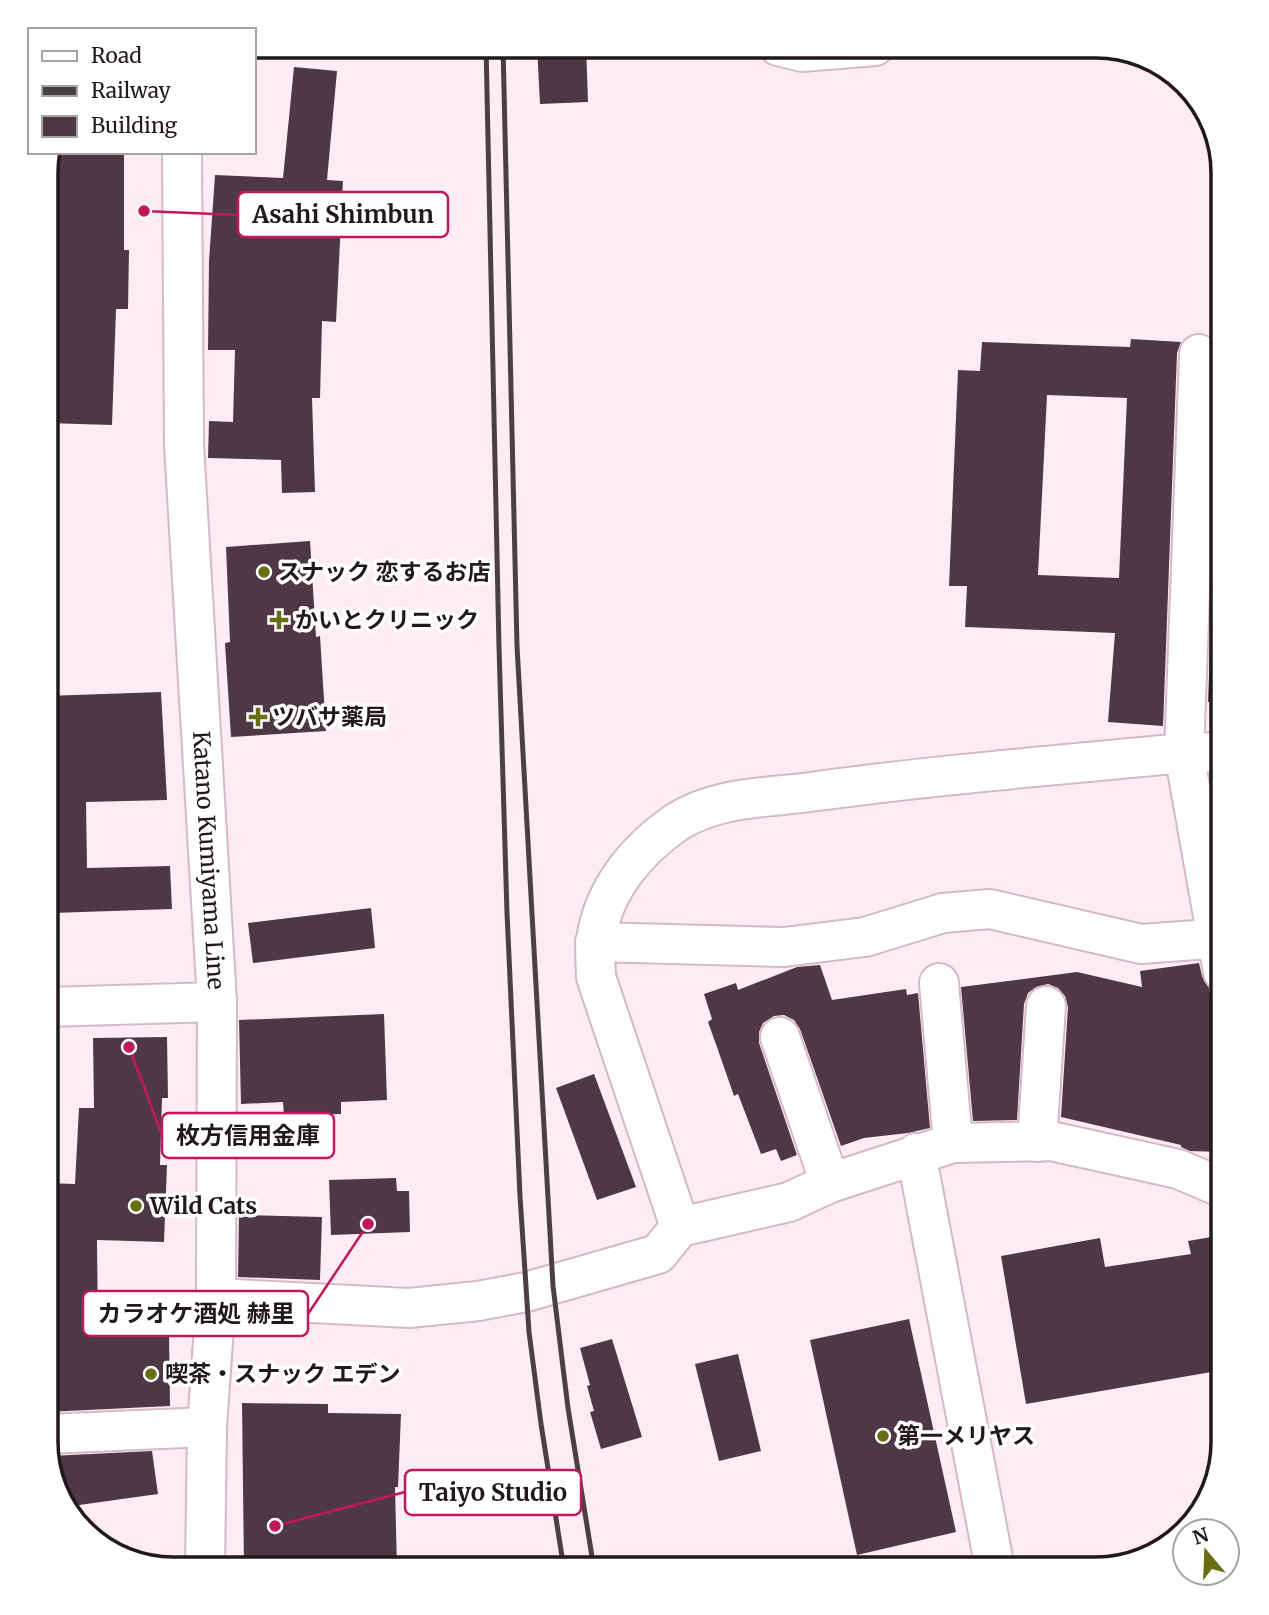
<svg xmlns="http://www.w3.org/2000/svg" width="1269" height="1615" viewBox="0 0 1269 1615" font-family="Merriweather,'Noto Sans JP',serif">
	<rect width="100%" height="100%" fill="#feecf5"/>
	<g fill="#4f3845" fill-rule="evenodd">
		<path d="M537,46H586L588,102L540,104Z"/>
		<path d="M294,67L337,71L327,180L343,181L336,322L322,321L320,398H312L315,492L282,493L281,460L208,458L209,421L233,422L235,350H208L209,261L215,175L283,178Z"/>
		<path d="M56,152H124V250H129L128,309H116L112,425L46,423V268H50V249H55Z"/>
		<path d="M1131,339L1181,342L1177,353L1163,726L1108,722L1115,633L965,627L967,586H949L958,370L980,371L982,342L1130,347ZM1047,395L1127,398L1119,578L1038,575Z"/>
		<path d="M1221,357H1223V701L1208,702Z"/>
		<path d="M310,541L316,637L320,636L326,731L231,737L225,643L230,642L226,547Z"/>
		<path d="M161,692L167,800L86,802L87,868L170,866L172,909L52,913V776H46V696Z"/>
		<path d="M371,908L375,948L253,963L248,923Z"/>
		<path d="M1199,963L1202,976L1209,988L1210,996L1213,995L1220,1060H1223V1126H1221L1220,1152L1190,1151L1181,1147V1145L1061,1117L1068,1007L1065,996L1058,988L1048,984L1036,987L1028,993L1024,1004L1017,1120L973,1121L961,987L1077,972L1142,987L1140,971Z"/>
		<path d="M820,965L832,1000L906,989L907,995L918,993L930,1128L908,1133L864,1138L841,1146L800,1029L794,1020L784,1015L774,1016L763,1023L759,1032V1043L797,1155L781,1161L776,1149L761,1154L738,1094L734,1096L718,1050L708,1022L712,1019L704,994L736,983L738,990L797,967Z"/>
		<path d="M384,1014L387,1100L341,1102V1114L284,1116L283,1102L241,1104L239,1020Z"/>
		<path d="M167,1037L168,1098H162L160,1165H167L164,1242L97,1240L98,1335L169,1332L170,1406L46,1412V1183L75,1184L79,1108H94L93,1038Z"/>
		<path d="M594,1074L636,1187L597,1200L556,1088Z"/>
		<path d="M396,1178L397,1191H409L410,1232L331,1235L329,1180Z"/>
		<path d="M239,1215L322,1217L320,1280L238,1277Z"/>
		<path d="M1223,1235V1370L1026,1404L1001,1256L1100,1238L1105,1267L1191,1254L1188,1241Z"/>
		<path d="M909,1319L956,1532L857,1555L810,1340Z"/>
		<path d="M612,1339L642,1437L601,1449L590,1412L594,1411L587,1386L590,1385L580,1348Z"/>
		<path d="M738,1354L761,1451L719,1461L695,1364Z"/>
		<path d="M242,1403L328,1404V1413L401,1414L398,1487H395L397,1569H244Z"/>
		<path d="M152,1451L158,1494L65,1507L50,1456Z"/>
	</g>
	<g fill="none" stroke-linecap="round" stroke-linejoin="round">
		<g stroke="#d5b9c8" stroke-width="42">
			<g id="street">
				<path d="M778,46L802,52L875,46"/>
				<path d="M1199,354L1184,753L1223,972"/>
				<path d="M595,942L784,947L865,937L943,913L990,909L1141,944L1223,938"/>
				<path d="M939,983L953,1143"/>
				<path d="M46,1007L217,1002"/>
				<path d="M780,1037L830,1183"/>
				<path d="M1037,1142L1046,1006"/>
				<path d="M916,1153L995,1569"/>
				<path d="M216,1298L409,1308L478,1301L526,1292L658,1254L680,1227L789,1202L830,1183L953,1143L1051,1141L1178,1169L1223,1188"/>
				<path d="M46,1434L207,1427"/>
			</g>
		</g>
		<g stroke="#d5b9c8" stroke-width="42">
			<g id="secondary">
				<path id="s1" d="M182,152L184,445L217,1002L216,1298L207,1427L205,1569"/>
				<path d="M680,1227L596,977C596,965 594,952 596,940C603,890 636,850 677,822C716,797 765,798 810,792C934,775 1059,765 1184,753L1223,752"/>
			</g>
		</g>
		<use href="#street" stroke="#fff" stroke-width="38"/>
		<use href="#secondary" stroke="#fff" stroke-width="38"/>
		<g stroke="#4a3f45" stroke-width="5">
			<path d="M486,46L499,647L507,913L520,1196L529,1332L541,1424L564,1569"/>
			<path d="M503,46L517,646L541,1074L553,1286L568,1408L594,1569"/>
		</g>
	</g>
	<g fill="#696e13" stroke="#fff" stroke-width="2.5">
		<circle cx="264" cy="572" r="7"/>
		<path d="M275.5 609.5h7v7h7v7h-7v7h-7v-7h-7v-7h7z"/>
		<path d="M254.5 706.5h7v7h7v7h-7v7h-7v-7h-7v-7h7z"/>
		<circle cx="136" cy="1206" r="7"/>
		<circle cx="151" cy="1374" r="7"/>
		<circle cx="883" cy="1436" r="7"/>
	</g>
	<g text-anchor="middle" stroke-width="7" stroke-linejoin="round" paint-order="stroke">
		<g font-size="23" font-weight="bold" fill="#22181d" stroke="#fff" text-anchor="start">
			<text x="278" y="580">スナック 恋するお店</text>
			<text x="295" y="628">かいとクリニック</text>
			<text x="272" y="725">ツバサ薬局</text>
			<text x="150" y="1214">Wild Cats</text>
			<text x="165" y="1382">喫茶・スナック エデン</text>
			<text x="897" y="1444">第一メリヤス</text>
		</g>
		<g font-size="23" fill="#22181d" stroke="#fff">
			<text dy="8" stroke="none"><textPath href="#s1" startOffset="709">Katano Kumiyama Line</textPath></text>
		</g>
	</g>
	<path d="M0 0H1269V1615H0ZM173 58H1096A115 115 0 0 1 1211 173V1442A115 115 0 0 1 1096 1557H173A115 115 0 0 1 58 1442V173A115 115 0 0 1 173 58Z" fill="#fff" fill-rule="evenodd"/>
	<path fill="none" stroke="#22181d" stroke-width="3.5" d="M173 58H1096A115 115 0 0 1 1211 173V1442A115 115 0 0 1 1096 1557H173A115 115 0 0 1 58 1442V173A115 115 0 0 1 173 58Z"/>
	<path fill="none" stroke="#c2185b" stroke-width="2.5" d="M144 211L238 215M129 1047L162 1135M368 1224L308 1314M275 1526L405 1492"/>
	<g fill="#c2185b" stroke="#fff" stroke-width="2.5">
		<circle cx="144" cy="211" r="7"/>
		<circle cx="129" cy="1047" r="7"/>
		<circle cx="368" cy="1224" r="7"/>
		<circle cx="275" cy="1526" r="7"/>
	</g>
	<g fill="#fff" stroke="#c2185b" stroke-width="2.5">
		<rect x="238" y="192" width="210" height="45" rx="7"/>
		<rect x="162" y="1113" width="172" height="45" rx="7"/>
		<rect x="83" y="1291" width="225" height="45" rx="7"/>
		<rect x="405" y="1470" width="176" height="45" rx="7"/>
	</g>
	<g font-size="24" text-anchor="middle" font-weight="bold" fill="#22181d">
		<text x="343" y="223">Asahi Shimbun</text>
		<text x="248" y="1144">枚方信用金庫</text>
		<text x="196" y="1322">カラオケ酒処 赫里</text>
		<text x="493" y="1501">Taiyo Studio</text>
	</g>
	<rect x="28" y="28" width="228" height="126" fill="#ffffff" stroke="#a7a3a5" stroke-width="2"/>
	<rect x="42" y="51" width="35" height="10" fill="#ffffff" stroke="#a7a3a5" stroke-width="2"/>
	<text x="91" y="63" font-size="21" fill="#22181d">Road</text>
	<rect x="42" y="86" width="35" height="10" fill="#4a3f45" stroke="#a7a3a5" stroke-width="2"/>
	<text x="91" y="98" font-size="21" fill="#22181d">Railway</text>
	<rect x="42" y="116" width="35" height="21" fill="#4f3845" stroke="#a7a3a5" stroke-width="2"/>
	<text x="91" y="133" font-size="21" fill="#22181d">Building</text>
	<g transform="translate(1206 1552) rotate(341)"><circle r="33" fill="#ffffff" stroke="#a7a3a5" stroke-width="2"/>
	<path d="M0-5L12 26L0 18L-12 26Z" fill="#696e13"/>
	<text y="-10" font-size="19" font-weight="bold" text-anchor="middle" fill="#22181d">N</text>
	</g>
</svg>
